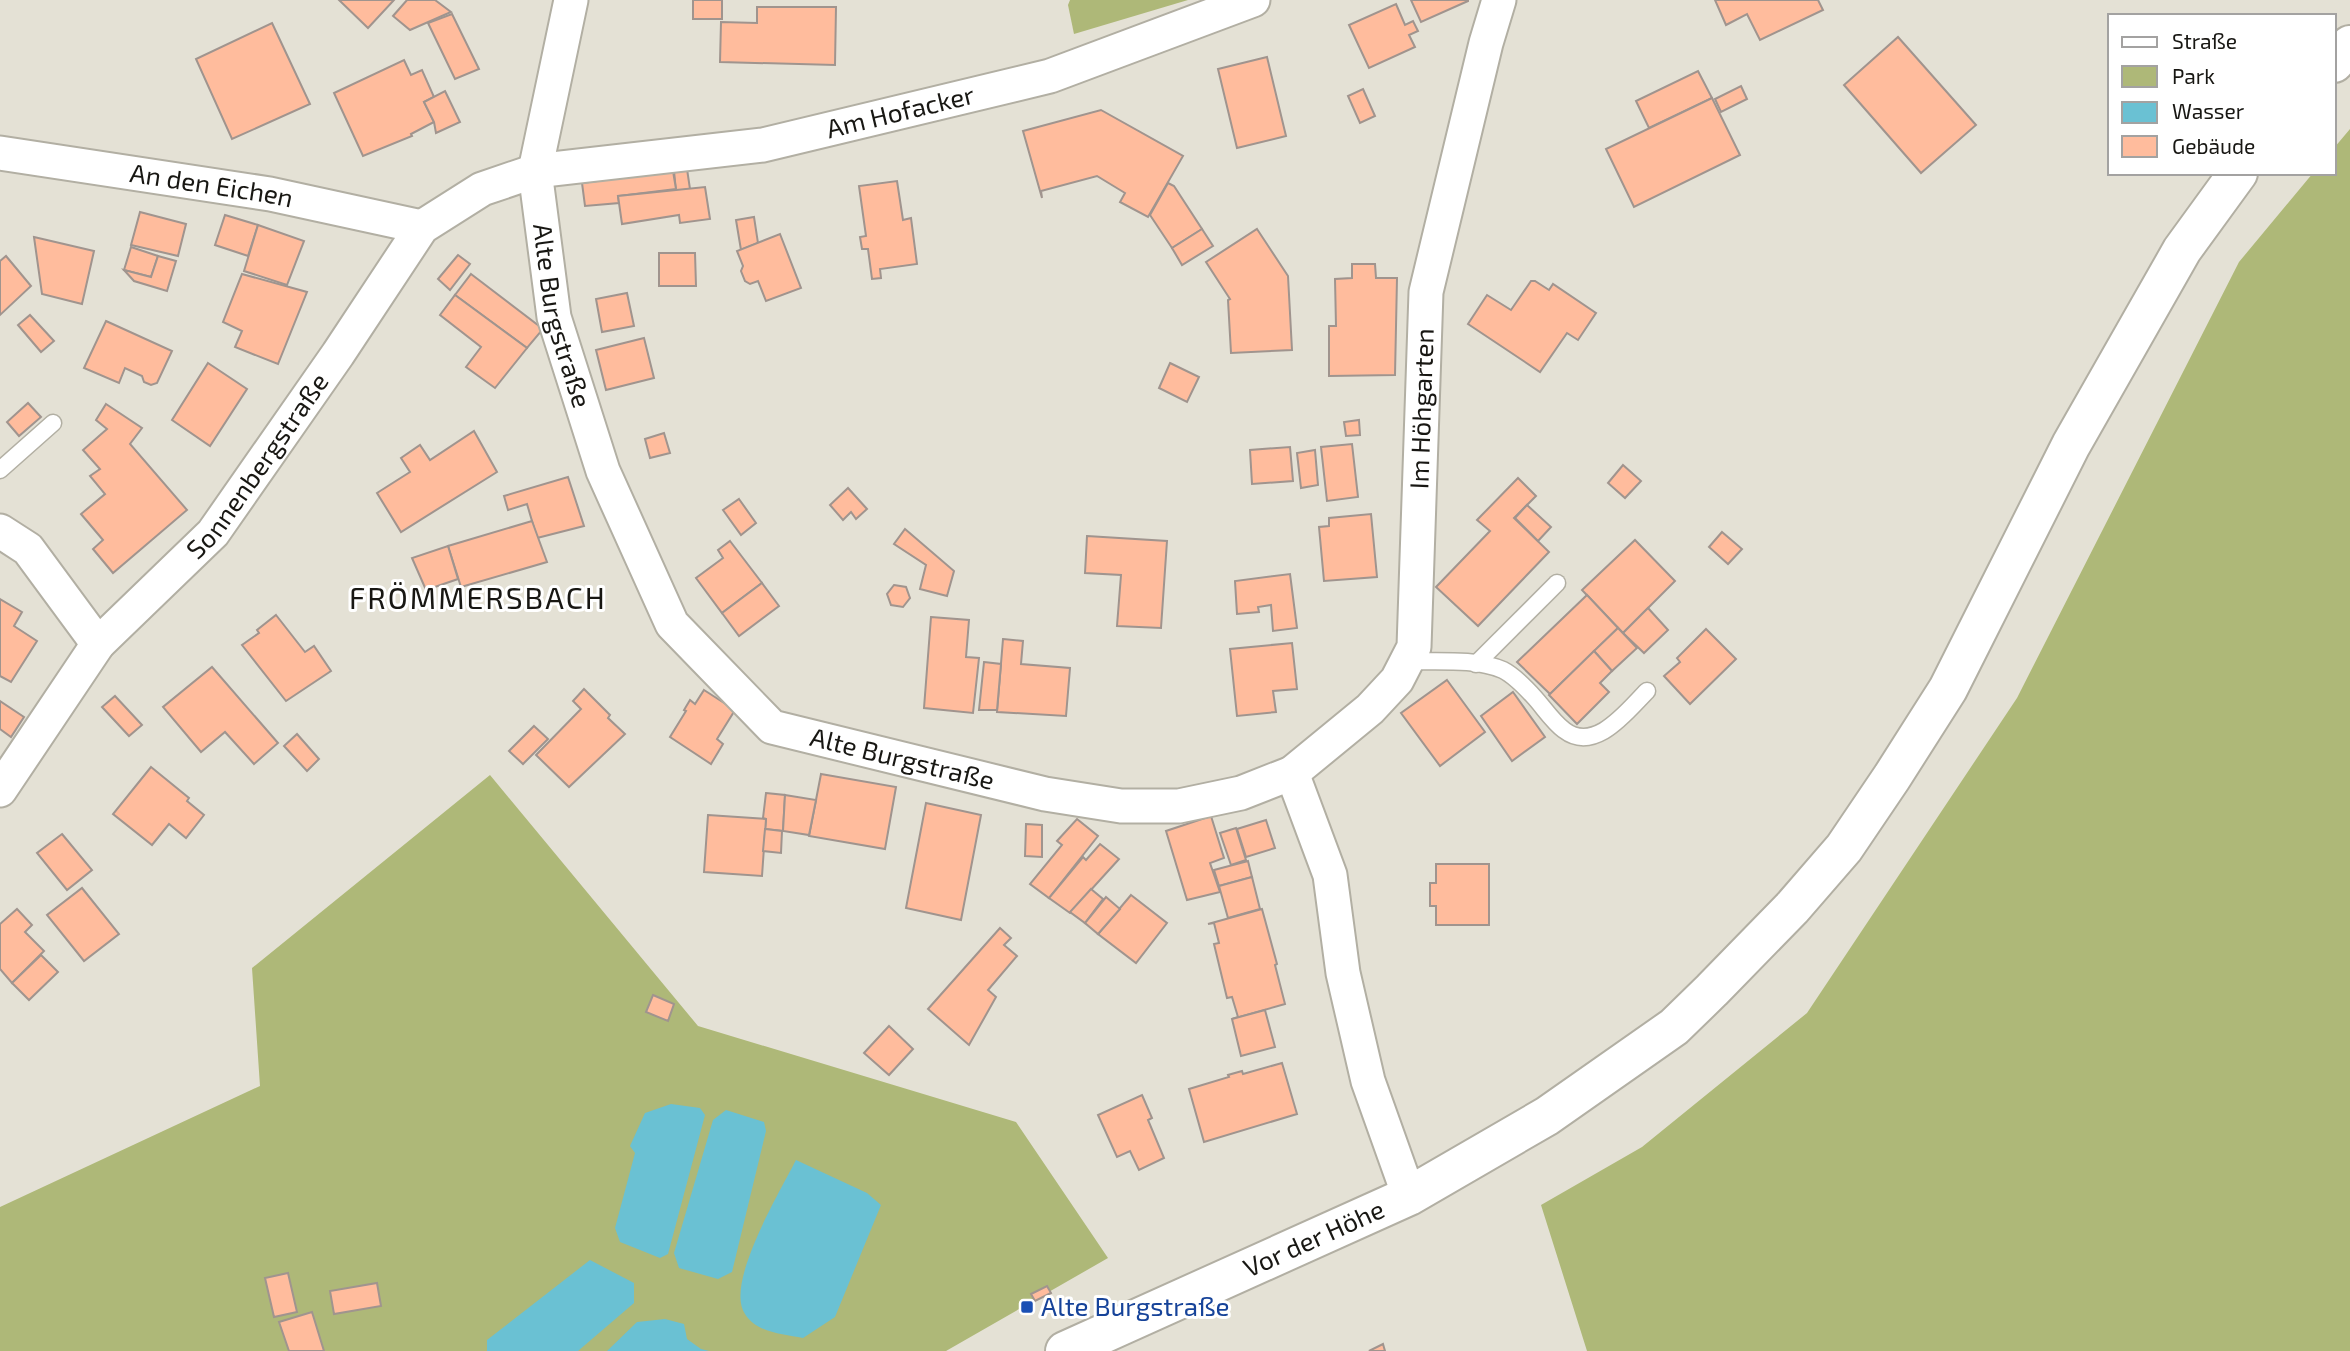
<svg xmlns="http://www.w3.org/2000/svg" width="2350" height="1351" viewBox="0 0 2350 1351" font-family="'Exo 2',sans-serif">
	<rect width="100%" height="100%" fill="#e4e1d5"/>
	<g fill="#aeb878">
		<path d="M1070,0H1188L1074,34L1068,5Z"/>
		<path d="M2350,129V1351H1587L1541,1205L1642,1147L1807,1013L2017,698L2239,262L2313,173H2334V148Z"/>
		<path d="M490,775L698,1026L1016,1122L1108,1258L946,1351H0V1207L260,1086L252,968Z"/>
	</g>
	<g fill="#6ac1d3">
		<path d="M671,1104L700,1108L705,1115L668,1254L660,1258L620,1242L615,1228L635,1153L630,1146L645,1113Z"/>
		<path d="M726,1110L764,1122L766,1131L732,1272L718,1279L679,1268L674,1253L713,1120Z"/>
		<path d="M796,1160L867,1193L881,1205L835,1317L803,1338C783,1334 757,1333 745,1314C724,1284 781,1190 796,1160Z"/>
		<path d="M590,1260L634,1283V1303L578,1351H487V1340Z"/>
		<path d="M665,1319L684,1324L687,1339L701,1349L709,1351H607L637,1322Z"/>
	</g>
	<g fill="#ffbc9d" stroke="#a0948e" stroke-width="2">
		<path d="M339,0H394L368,28Z"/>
		<path d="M407,0H435L451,12L410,30L393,16Z"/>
		<rect x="693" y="0" width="29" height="19"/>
		<path d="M1411,0H1468V1L1421,22Z"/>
		<path d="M1715,0H1818L1823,10L1760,40L1747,14L1726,25Z"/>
		<path d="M1396,4L1405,25L1413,21L1418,31L1409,35L1415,47L1369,68L1349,25Z"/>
		<path d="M757,7H836L835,65L720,62L721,22L757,23Z"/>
		<path d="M452,14L479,69L455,79L428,23Z"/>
		<path d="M272,23L310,104L232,139L196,59Z"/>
		<path d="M1898,37L1976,125L1921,173L1844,85Z"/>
		<path d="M1267,57L1286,136L1237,148L1218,69Z"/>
		<path d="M404,60L411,75L422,70L434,97L424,102L434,122L411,134L412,136L363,156L334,93Z"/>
		<path d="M1698,71L1712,98L1649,128L1636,101Z"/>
		<path d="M1741,86L1747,99L1721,112L1715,99Z"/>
		<path d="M1363,89L1375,116L1360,123L1348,96Z"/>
		<path d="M445,91L460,122L436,133L434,122L424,102Z"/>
		<path d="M1712,98L1740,155L1634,207L1606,149Z"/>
		<path d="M1101,110L1183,156L1148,217L1120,202L1125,193L1097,176L1041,191L1042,198L1023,131Z"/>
		<path d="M687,169L690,189L676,191L674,171Z"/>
		<path d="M673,171L676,189L618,196L619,203L585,206L582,183Z"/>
		<path d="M897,181L903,220L911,218L917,264L880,269L881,278L872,279L868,249H862L860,237L866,236L859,186Z"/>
		<path d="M1168,183L1174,186L1202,229L1172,248L1150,215Z"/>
		<path d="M705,187L710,219L680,223L679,215L622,224L618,196Z"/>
		<path d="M140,212L186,224L178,256L131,245Z"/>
		<path d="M225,215L258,225L248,256L215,245Z"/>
		<path d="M754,217L758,243L741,250L736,220Z"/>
		<path d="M258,225L304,241L287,285L244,271Z"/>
		<path d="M1202,229L1213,246L1182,265L1172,248Z"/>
		<path d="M1257,229L1288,276L1292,350L1231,353L1228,300L1230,299L1206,262Z"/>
		<path d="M780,234L801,288L766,301L758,281L750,284L745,281L741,271L743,266L737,251Z"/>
		<path d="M34,237L94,251L82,304L42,294Z"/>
		<path d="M131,247L158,256L151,277L124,270Z"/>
		<path d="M659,253H695L696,286H659Z"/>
		<path d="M458,255L470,264L450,290L438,279Z"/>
		<path d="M6,256L31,286L0,315V261Z"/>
		<path d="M158,256L176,261L167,291L134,281L124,270L151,277Z"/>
		<path d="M1352,264H1375L1376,278H1397L1395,375L1329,376V326H1336L1335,279L1352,278Z"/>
		<path d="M242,274L307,292L278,364L235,347L242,331L223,322Z"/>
		<path d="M471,274L543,329L527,348L455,295Z"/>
		<path d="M1531,281H1535L1549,290L1553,284L1596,313L1578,340L1567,333L1540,372L1468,324L1487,295L1511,310Z"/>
		<path d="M627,293L634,326L602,332L596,299Z"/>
		<path d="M455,295L527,348L495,388L466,367L481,347L440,315Z"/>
		<path d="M30,315L54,341L41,352L18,325Z"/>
		<path d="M106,321L172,351L157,383L151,385L144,382L142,376L125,368L119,383L84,368Z"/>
		<path d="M644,338L654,378L606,390L596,350Z"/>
		<path d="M208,363L247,389L210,446L172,420Z"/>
		<path d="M1170,363L1199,377L1187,402L1159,388Z"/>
		<path d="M28,403L41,417L19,436L7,422Z"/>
		<path d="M106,404L142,428L130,444L187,510L113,573L93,549L103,540L81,514L105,494L90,476L100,469L83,450L107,429L96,420Z"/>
		<path d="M1359,420L1360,435L1346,436L1344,422Z"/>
		<path d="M474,431L497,472L401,532L377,493L410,472L401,458L420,445L430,460Z"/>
		<path d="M664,433L670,453L650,458L645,439Z"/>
		<path d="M1352,444L1358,497L1327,501L1321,447Z"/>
		<path d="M1290,447L1293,481L1252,484L1250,450Z"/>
		<path d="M1315,450L1318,485L1301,488L1297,453Z"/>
		<path d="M1623,465L1641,481L1625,498L1608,483Z"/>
		<path d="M568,477L584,526L537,538L527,504L508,510L504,496Z"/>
		<path d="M1518,478L1536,496L1514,518L1549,552L1478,626L1436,587L1490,531L1477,520Z"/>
		<path d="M848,488L867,509L856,519L851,512L843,520L830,505Z"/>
		<path d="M739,499L756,523L741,535L723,510Z"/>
		<path d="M1527,505L1551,527L1538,541L1515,518Z"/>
		<path d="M1371,514L1377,577L1324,581L1319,527L1329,526V518Z"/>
		<path d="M532,521L547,562L461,587L448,546Z"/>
		<path d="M905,529L954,571L947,596L920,589L926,565L894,544Z"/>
		<path d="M1722,532L1742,549L1728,564L1709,547Z"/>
		<path d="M1087,536L1167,541L1161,628L1117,626L1121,575L1085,573Z"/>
		<path d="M1635,540L1675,581L1623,633L1582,590Z"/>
		<path d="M730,541L762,583L722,613L696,578L723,558L718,550Z"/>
		<path d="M448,546L458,579L426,590L412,558Z"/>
		<path d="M1290,574L1297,628L1273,631L1271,605L1258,607L1259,612L1237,614L1235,581Z"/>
		<path d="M762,583L779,606L739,636L722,613Z"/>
		<path d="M894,585L906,587L910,598L903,607L891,605L887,594Z"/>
		<path d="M1587,595L1618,628L1550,694L1517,662Z"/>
		<path d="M0,599L22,612L14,626L37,641L11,682L0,676Z"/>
		<path d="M1648,608L1668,630L1644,653L1623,633Z"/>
		<path d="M276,615L305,652L314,646L331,671L286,701L242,645L259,633L257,630Z"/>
		<path d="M931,617L969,620L966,657L979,658L973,713L924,708Z"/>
		<path d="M1618,628L1637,648L1612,671L1594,651Z"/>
		<path d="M1706,629L1736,659L1690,704L1664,676L1680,662L1677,658Z"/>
		<path d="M1003,639L1023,641L1021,664L1070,668L1066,716L997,712Z"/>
		<path d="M1292,643L1297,689L1273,691L1276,712L1237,716L1230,649Z"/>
		<path d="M1594,651L1612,671L1600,683L1609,692L1577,724L1549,695Z"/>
		<path d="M984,662L1001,664L997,710H979Z"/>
		<path d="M212,667L278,743L254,764L225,732L201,752L163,707Z"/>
		<path d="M1447,680L1485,732L1440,766L1401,713Z"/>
		<path d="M584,689L610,715L608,718L625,734L569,787L536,755L581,709L573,701Z"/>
		<path d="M704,690L735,710L717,739L723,744L711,764L670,737L686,711L684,710L690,700L695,704Z"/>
		<path d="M1513,692L1545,737L1512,761L1481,716Z"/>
		<path d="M115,696L142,725L129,736L102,707Z"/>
		<path d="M0,701L24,717L11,737L0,729Z"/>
		<path d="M534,726L548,739L523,764L509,751Z"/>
		<path d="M297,734L319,759L307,771L284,746Z"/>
		<path d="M151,767L189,798L187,801L204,815L186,838L169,824L152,845L113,814Z"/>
		<path d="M821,774L896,787L885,849L809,836Z"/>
		<path d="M766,793L785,795L783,831L765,829L766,819L763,818Z"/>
		<path d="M785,795L816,800L809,835L783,831Z"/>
		<path d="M926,803L981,815L961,920L906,908Z"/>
		<path d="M708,815L766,819L762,876L704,872Z"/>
		<path d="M1211,816L1224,858L1210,863L1220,892L1187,900L1166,831Z"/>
		<path d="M1077,819L1098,836L1049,898L1030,884L1062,845L1057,841Z"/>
		<path d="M1266,820L1275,848L1246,857L1237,829Z"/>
		<path d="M1026,824L1042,825V857L1025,856Z"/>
		<path d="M1236,828L1246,860L1231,865L1220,833Z"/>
		<path d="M765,829L782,831L781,853L763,851Z"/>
		<path d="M62,834L92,870L67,890L37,853Z"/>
		<path d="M1100,844L1119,859L1070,913L1049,898L1083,857L1086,860Z"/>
		<path d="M1248,861L1252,877L1219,886L1214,870Z"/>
		<path d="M1436,864H1489V925H1436V906H1430V883H1436Z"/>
		<path d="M1252,877L1260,909L1228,918L1219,886Z"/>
		<path d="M82,888L119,934L84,961L47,915Z"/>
		<path d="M1091,889L1103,899L1085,923L1070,912Z"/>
		<path d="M1131,895L1167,923L1136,963L1098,934Z"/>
		<path d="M1106,897L1120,909L1098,934L1085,923Z"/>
		<path d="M17,909L32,925L25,932L44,951L12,983L0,969V924Z"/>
		<path d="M1262,909L1277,964L1275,965L1285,1004L1232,1019L1238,1017L1232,997L1227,998L1214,944L1219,943L1214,923L1208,924Z"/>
		<path d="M1000,928L1011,938L1004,945L1017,956L988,990L996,997L969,1045L928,1009Z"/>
		<path d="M41,955L58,972L29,1000L12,983Z"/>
		<path d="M653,995L674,1004L668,1021L646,1012Z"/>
		<path d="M1265,1010L1275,1047L1241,1056L1232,1019Z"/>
		<path d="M889,1026L913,1049L889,1075L864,1053Z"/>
		<path d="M1282,1063L1297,1114L1204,1142L1189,1089L1229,1077L1228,1075L1242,1071L1243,1074Z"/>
		<path d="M1142,1095L1152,1118L1148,1120L1164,1158L1139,1170L1130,1151L1117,1157L1098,1115Z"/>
		<path d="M288,1273L297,1312L274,1317L265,1278Z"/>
		<path d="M377,1283L381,1306L334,1314L330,1291Z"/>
		<path d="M1047,1286L1051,1293L1035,1301L1031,1294Z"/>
		<path d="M312,1312L324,1351H289L279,1322Z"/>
		<path d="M1383,1344L1385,1351H1369Z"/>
	</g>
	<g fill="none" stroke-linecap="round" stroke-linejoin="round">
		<g stroke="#b2afa3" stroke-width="19">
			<g id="lane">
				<path d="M0,470L53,423"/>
				<path d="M1407,661C1437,662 1474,658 1503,670C1515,676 1526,688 1535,698C1544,708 1553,722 1564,730C1595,754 1627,711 1647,691"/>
				<path d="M1476,664L1557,583"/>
			</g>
		</g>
		<g stroke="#b2afa3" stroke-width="37">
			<g id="street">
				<path id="s1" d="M571,0L535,171L554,317L603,471L672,624L772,727L1045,794L1121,806H1179L1241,793L1292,773L1330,875L1343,973L1368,1081L1409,1196"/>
				<path id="s2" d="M0,153L270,194L422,227"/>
				<path d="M0,531L28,549L98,644"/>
				<path id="s3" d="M1292,773L1370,709L1397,680L1414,647L1426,292L1486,43L1499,0"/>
				<path id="s4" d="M0,790L98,644L213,533L338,354L422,227L482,189L535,171L763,145L1050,76L1253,0"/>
			</g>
		</g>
		<g stroke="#b2afa3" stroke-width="42">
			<g id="secondary">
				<path d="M2334,63L2350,45"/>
				<path id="s5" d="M1065,1351L1409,1196L1547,1116L1674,1027L1712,990L1792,908L1844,848L1892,777L1948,689L2071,445L2182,250L2238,173"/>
			</g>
		</g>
		<use href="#lane" stroke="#fff" stroke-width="16"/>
		<use href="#street" stroke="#fff" stroke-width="33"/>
		<use href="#secondary" stroke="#fff" stroke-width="38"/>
	</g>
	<rect fill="#1a4fb4" stroke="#fff" stroke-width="2.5" x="1020" y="1300" width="14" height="14" rx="3.5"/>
	<g text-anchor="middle" stroke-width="6" stroke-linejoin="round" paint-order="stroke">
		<g font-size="26" fill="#181713" stroke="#fff">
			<text dy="9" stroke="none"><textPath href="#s4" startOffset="1204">Am Hofacker</textPath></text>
			<text dy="9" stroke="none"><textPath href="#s2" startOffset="214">An den Eichen</textPath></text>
			<text dy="9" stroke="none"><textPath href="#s1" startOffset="322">Alte Burgstraße</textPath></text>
			<text dy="9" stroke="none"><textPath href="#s3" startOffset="416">Im Höhgarten</textPath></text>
			<text dy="9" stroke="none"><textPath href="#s4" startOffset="416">Sonnenbergstraße</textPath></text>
			<text dy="9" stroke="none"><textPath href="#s1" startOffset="929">Alte Burgstraße</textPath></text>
			<text dy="9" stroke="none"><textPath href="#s5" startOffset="273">Vor der Höhe</textPath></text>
		</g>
		<g font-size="26" fill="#164399" stroke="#fff" text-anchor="start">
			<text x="1041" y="1316">Alte Burgstraße</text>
		</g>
		<g font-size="30" letter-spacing="2" fill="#181713" stroke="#fff">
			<text x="478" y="609">FRÖMMERSBACH</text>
		</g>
	</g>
	<rect x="2108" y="14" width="228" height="161" fill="#ffffff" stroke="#a3a2a1" stroke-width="2"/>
	<rect x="2122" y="37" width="35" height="10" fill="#ffffff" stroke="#a3a2a1" stroke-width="2"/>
	<text x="2172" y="49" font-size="21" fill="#181713">Straße</text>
	<rect x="2122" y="66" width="35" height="21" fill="#aeb878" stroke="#a3a2a1" stroke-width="2"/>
	<text x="2172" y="84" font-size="21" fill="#181713">Park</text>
	<rect x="2122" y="102" width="35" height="21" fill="#6ac1d3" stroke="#a3a2a1" stroke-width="2"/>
	<text x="2172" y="119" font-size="21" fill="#181713">Wasser</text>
	<rect x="2122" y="136" width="35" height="21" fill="#ffbc9d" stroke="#a3a2a1" stroke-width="2"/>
	<text x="2172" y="154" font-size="21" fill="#181713">Gebäude</text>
</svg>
